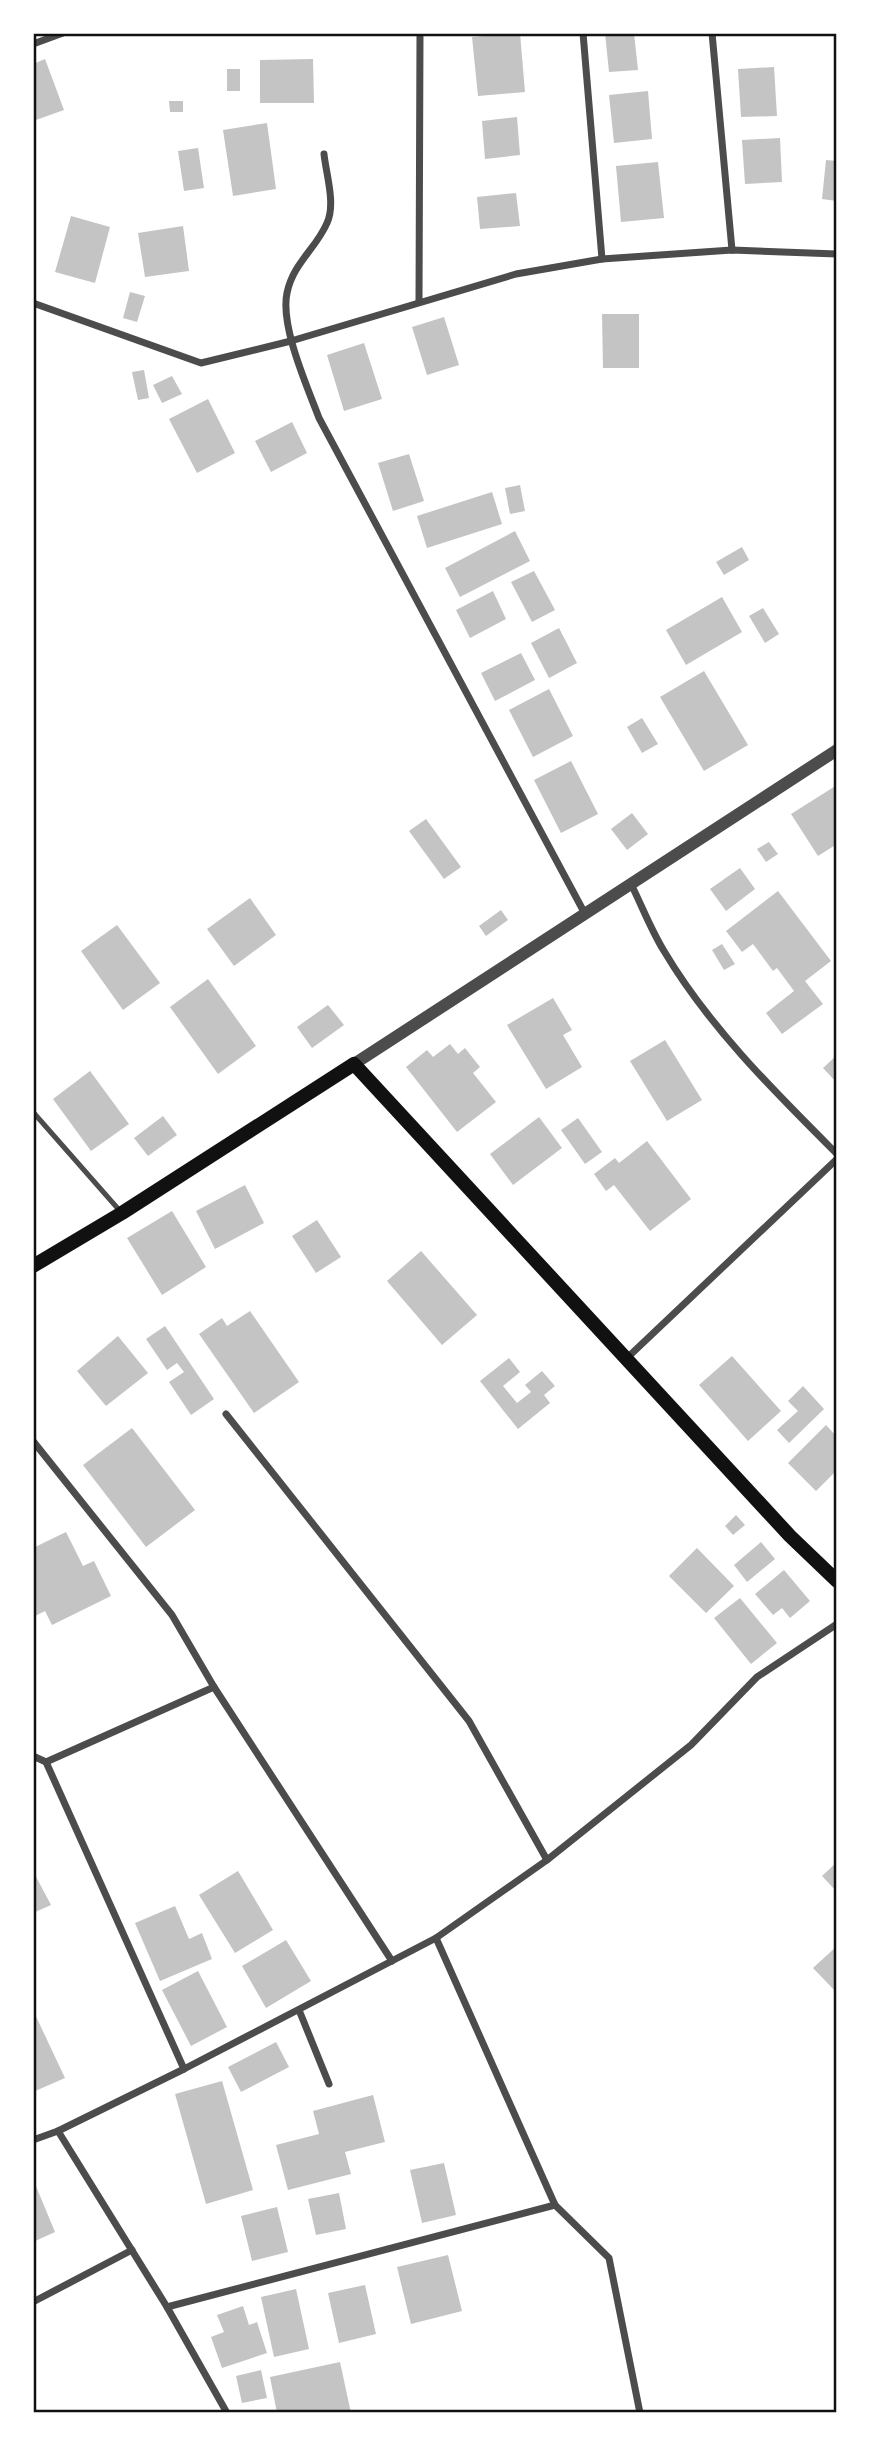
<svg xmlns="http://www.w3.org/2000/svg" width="870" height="2446" viewBox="0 0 870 2446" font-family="'Exo 2',sans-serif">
	<rect width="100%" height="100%" fill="#fff"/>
	<g fill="#c4c4c4">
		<path d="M520,33L525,92L478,96L472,37Z"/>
		<path d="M605,33H634L638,70L609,72Z"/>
		<path d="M45,59L64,110L33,121V64Z"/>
		<path d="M313,59L314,103H260V60Z"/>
		<path d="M774,67L777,116L741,117L738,69Z"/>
		<rect x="227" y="69" width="13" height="22"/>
		<path d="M648,91L652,139L614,143L609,95Z"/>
		<path d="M169,101H183V112H170Z"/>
		<path d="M517,117L520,155L485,159L482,121Z"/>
		<path d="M267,123L276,189L233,196L223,130Z"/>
		<path d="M780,138L782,182L745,184L742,140Z"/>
		<path d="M198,148L204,188L184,191L178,151Z"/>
		<path d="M826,160L837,161V201L822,199Z"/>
		<path d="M658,162L664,218L621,222L616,166Z"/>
		<path d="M516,193L520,226L480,229L477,197Z"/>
		<path d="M71,216L110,227L95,283L55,272Z"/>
		<path d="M183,226L189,271L145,277L138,233Z"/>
		<path d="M130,292L145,296L137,322L123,318Z"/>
		<path d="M602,314H639V368H603Z"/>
		<path d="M444,317L459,365L427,375L412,327Z"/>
		<path d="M364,343L382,399L344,411L327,355Z"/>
		<path d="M144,370L149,398L138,400L132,372Z"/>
		<path d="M172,376L182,394L162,403L153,385Z"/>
		<path d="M208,399L235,453L197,473L169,419Z"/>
		<path d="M292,422L307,453L271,472L255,441Z"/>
		<path d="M409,454L424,501L393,511L378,463Z"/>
		<path d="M520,485L525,511L510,514L505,488Z"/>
		<path d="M492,492L502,524L427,548L417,516Z"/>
		<path d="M515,531L530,561L460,597L445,568Z"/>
		<path d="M742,547L749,560L724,575L716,562Z"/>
		<path d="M534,571L555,610L532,622L511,582Z"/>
		<path d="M493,591L506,619L470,638L456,610Z"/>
		<path d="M722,597L742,632L686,665L666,630Z"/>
		<path d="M763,608L779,634L765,643L749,616Z"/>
		<path d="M559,628L577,663L549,678L531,643Z"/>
		<path d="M521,653L535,680L495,701L481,673Z"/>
		<path d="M704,671L748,745L704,771L660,697Z"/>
		<path d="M549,689L573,736L533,757L509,710Z"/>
		<path d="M642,718L658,744L642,753L627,727Z"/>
		<path d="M571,761L598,814L561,833L534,780Z"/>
		<path d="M837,785V844L818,856L791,814Z"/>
		<path d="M632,813L648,834L627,850L611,829Z"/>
		<path d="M426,819L461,867L444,879L409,831Z"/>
		<path d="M769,842L778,854L766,862L757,849Z"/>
		<path d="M740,868L755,889L726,911L710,889Z"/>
		<path d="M778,891L831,961L805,981L823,1004L782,1034L766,1013L794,991L777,968L773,971L753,944L742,952L726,931Z"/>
		<path d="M250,898L276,935L234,966L207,929Z"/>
		<path d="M501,910L508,920L486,936L479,926Z"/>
		<path d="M117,925L160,983L123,1010L81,951Z"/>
		<path d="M722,944L735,964L724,970L712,950Z"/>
		<path d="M208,979L256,1046L218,1074L170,1007Z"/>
		<path d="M553,998L572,1030L563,1035L582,1067L546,1089L507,1025Z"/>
		<path d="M328,1005L344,1025L312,1048L297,1027Z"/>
		<path d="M665,1040L702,1100L667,1121L630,1061Z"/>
		<path d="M450,1044L458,1054L465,1048L480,1067L473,1073L496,1102L457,1132L406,1067L427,1050L433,1057Z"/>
		<path d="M837,1055V1083L823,1068Z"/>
		<path d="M90,1071L129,1124L91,1151L53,1099Z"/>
		<path d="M163,1116L177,1135L148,1156L134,1138Z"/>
		<path d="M539,1117L562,1148L513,1185L490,1154Z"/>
		<path d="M578,1118L602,1152L585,1164L561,1130Z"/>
		<path d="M647,1141L691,1199L650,1231L614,1185L606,1191L594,1174L615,1158L619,1163Z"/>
		<path d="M245,1185L264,1223L215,1249L196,1211Z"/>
		<path d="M172,1211L206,1267L162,1295L127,1238Z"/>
		<path d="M317,1220L341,1257L316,1273L292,1236Z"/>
		<path d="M421,1251L477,1315L442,1345L387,1281Z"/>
		<path d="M250,1311L299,1382L254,1413L199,1334L222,1318L227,1326Z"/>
		<path d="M165,1326L214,1399L191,1415L169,1382L184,1372L177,1363L167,1370L146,1339Z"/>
		<path d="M118,1336L148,1373L106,1406L77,1371Z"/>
		<path d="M732,1356L781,1411L748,1441L699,1385Z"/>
		<path d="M509,1358L520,1372L503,1386L517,1403L531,1392L525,1385L542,1371L555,1386L544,1395L550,1403L518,1429L480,1381Z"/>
		<path d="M803,1386L824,1409L789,1443L777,1430L798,1411L788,1401Z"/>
		<path d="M826,1425L837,1437V1470L816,1491L788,1463Z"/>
		<path d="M132,1428L195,1510L146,1547L83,1465Z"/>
		<path d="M736,1515L745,1525L733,1535L725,1526Z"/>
		<path d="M66,1532L83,1566L94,1561L111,1596L52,1625L45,1611L33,1617V1548Z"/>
		<path d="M761,1542L775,1559L747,1582L734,1565Z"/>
		<path d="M697,1548L734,1586L706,1613L669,1576Z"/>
		<path d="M784,1570L810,1601L790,1618L782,1608L773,1615L755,1594Z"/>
		<path d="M740,1598L777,1643L751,1664L714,1618Z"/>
		<path d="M837,1862V1892L822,1876Z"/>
		<path d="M33,1871L51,1905L33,1913Z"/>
		<path d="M238,1871L273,1930L235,1953L199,1895Z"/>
		<path d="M175,1906L189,1939L202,1933L212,1959L160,1981L135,1923Z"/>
		<path d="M286,1940L311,1981L266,2008L242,1966Z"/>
		<path d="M837,1946V1993L813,1968Z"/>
		<path d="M198,1971L227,2027L191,2046L162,1990Z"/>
		<path d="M33,2010L65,2078L33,2092Z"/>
		<path d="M276,2042L289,2067L241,2092L228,2067Z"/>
		<path d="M222,2081L253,2190L206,2204L175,2094Z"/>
		<path d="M373,2095L385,2142L345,2152L351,2174L288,2190L276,2145L319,2134L313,2111Z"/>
		<path d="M444,2163L456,2215L422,2223L410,2170Z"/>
		<path d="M33,2179L55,2232L33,2242Z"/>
		<path d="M339,2193L346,2229L316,2235L308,2199Z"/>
		<path d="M277,2207L288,2252L252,2261L241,2216Z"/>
		<path d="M448,2255L462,2311L411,2324L397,2267Z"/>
		<path d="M365,2285L376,2334L339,2343L328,2293Z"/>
		<path d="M296,2289L309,2349L274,2357L261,2297Z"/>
		<path d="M243,2306L249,2325L257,2322L267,2353L222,2368L211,2337L224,2332L217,2315Z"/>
		<path d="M340,2362L351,2413H277L270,2377Z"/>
		<path d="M261,2370L267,2398L242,2403L236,2376Z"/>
	</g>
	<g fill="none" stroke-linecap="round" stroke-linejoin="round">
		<path stroke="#4c4c4c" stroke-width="5" d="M33,1112L120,1211"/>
		<g stroke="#4c4c4c" stroke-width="7">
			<path d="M583,33L602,259"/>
			<path d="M712,33L732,250"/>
			<path d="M33,44L63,33"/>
			<path d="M324,154C326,174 336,204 327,223C316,249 293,263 287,293C280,326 307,386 319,418L584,912"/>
			<path d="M419,302L420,33"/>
			<path d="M33,303L201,363L291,341L516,274L602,259L732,250L837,254"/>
			<path d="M631,884C642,906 651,930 664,951C709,1027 775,1092 837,1154"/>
			<path d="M627,1358L837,1159"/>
			<path d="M226,1414L469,1721L547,1860"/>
			<path d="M33,1441L172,1615L214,1687L392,1961"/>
			<path d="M33,1756L46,1762L184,2069"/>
			<path d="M46,1762L214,1687"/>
			<path d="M299,2010L329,2084"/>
			<path d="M58,2131L184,2069L436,1938L547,1860L691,1745L757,1677L837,1624"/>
			<path d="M33,2140L58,2131L167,2307L227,2413"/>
			<path d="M555,2205L609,2258L640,2413"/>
			<path d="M33,2302L132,2250"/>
			<path d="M167,2307L555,2205L436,1938"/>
		</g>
		<path stroke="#4c4c4c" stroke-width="12" d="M354,1064L837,750"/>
		<path stroke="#111" stroke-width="14" d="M33,1266L122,1213L354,1064L790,1536L837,1581"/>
	</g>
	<rect width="870" height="2446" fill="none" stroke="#ffffff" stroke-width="70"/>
	<rect x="35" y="35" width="800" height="2376" fill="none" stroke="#111" stroke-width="2.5"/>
</svg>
